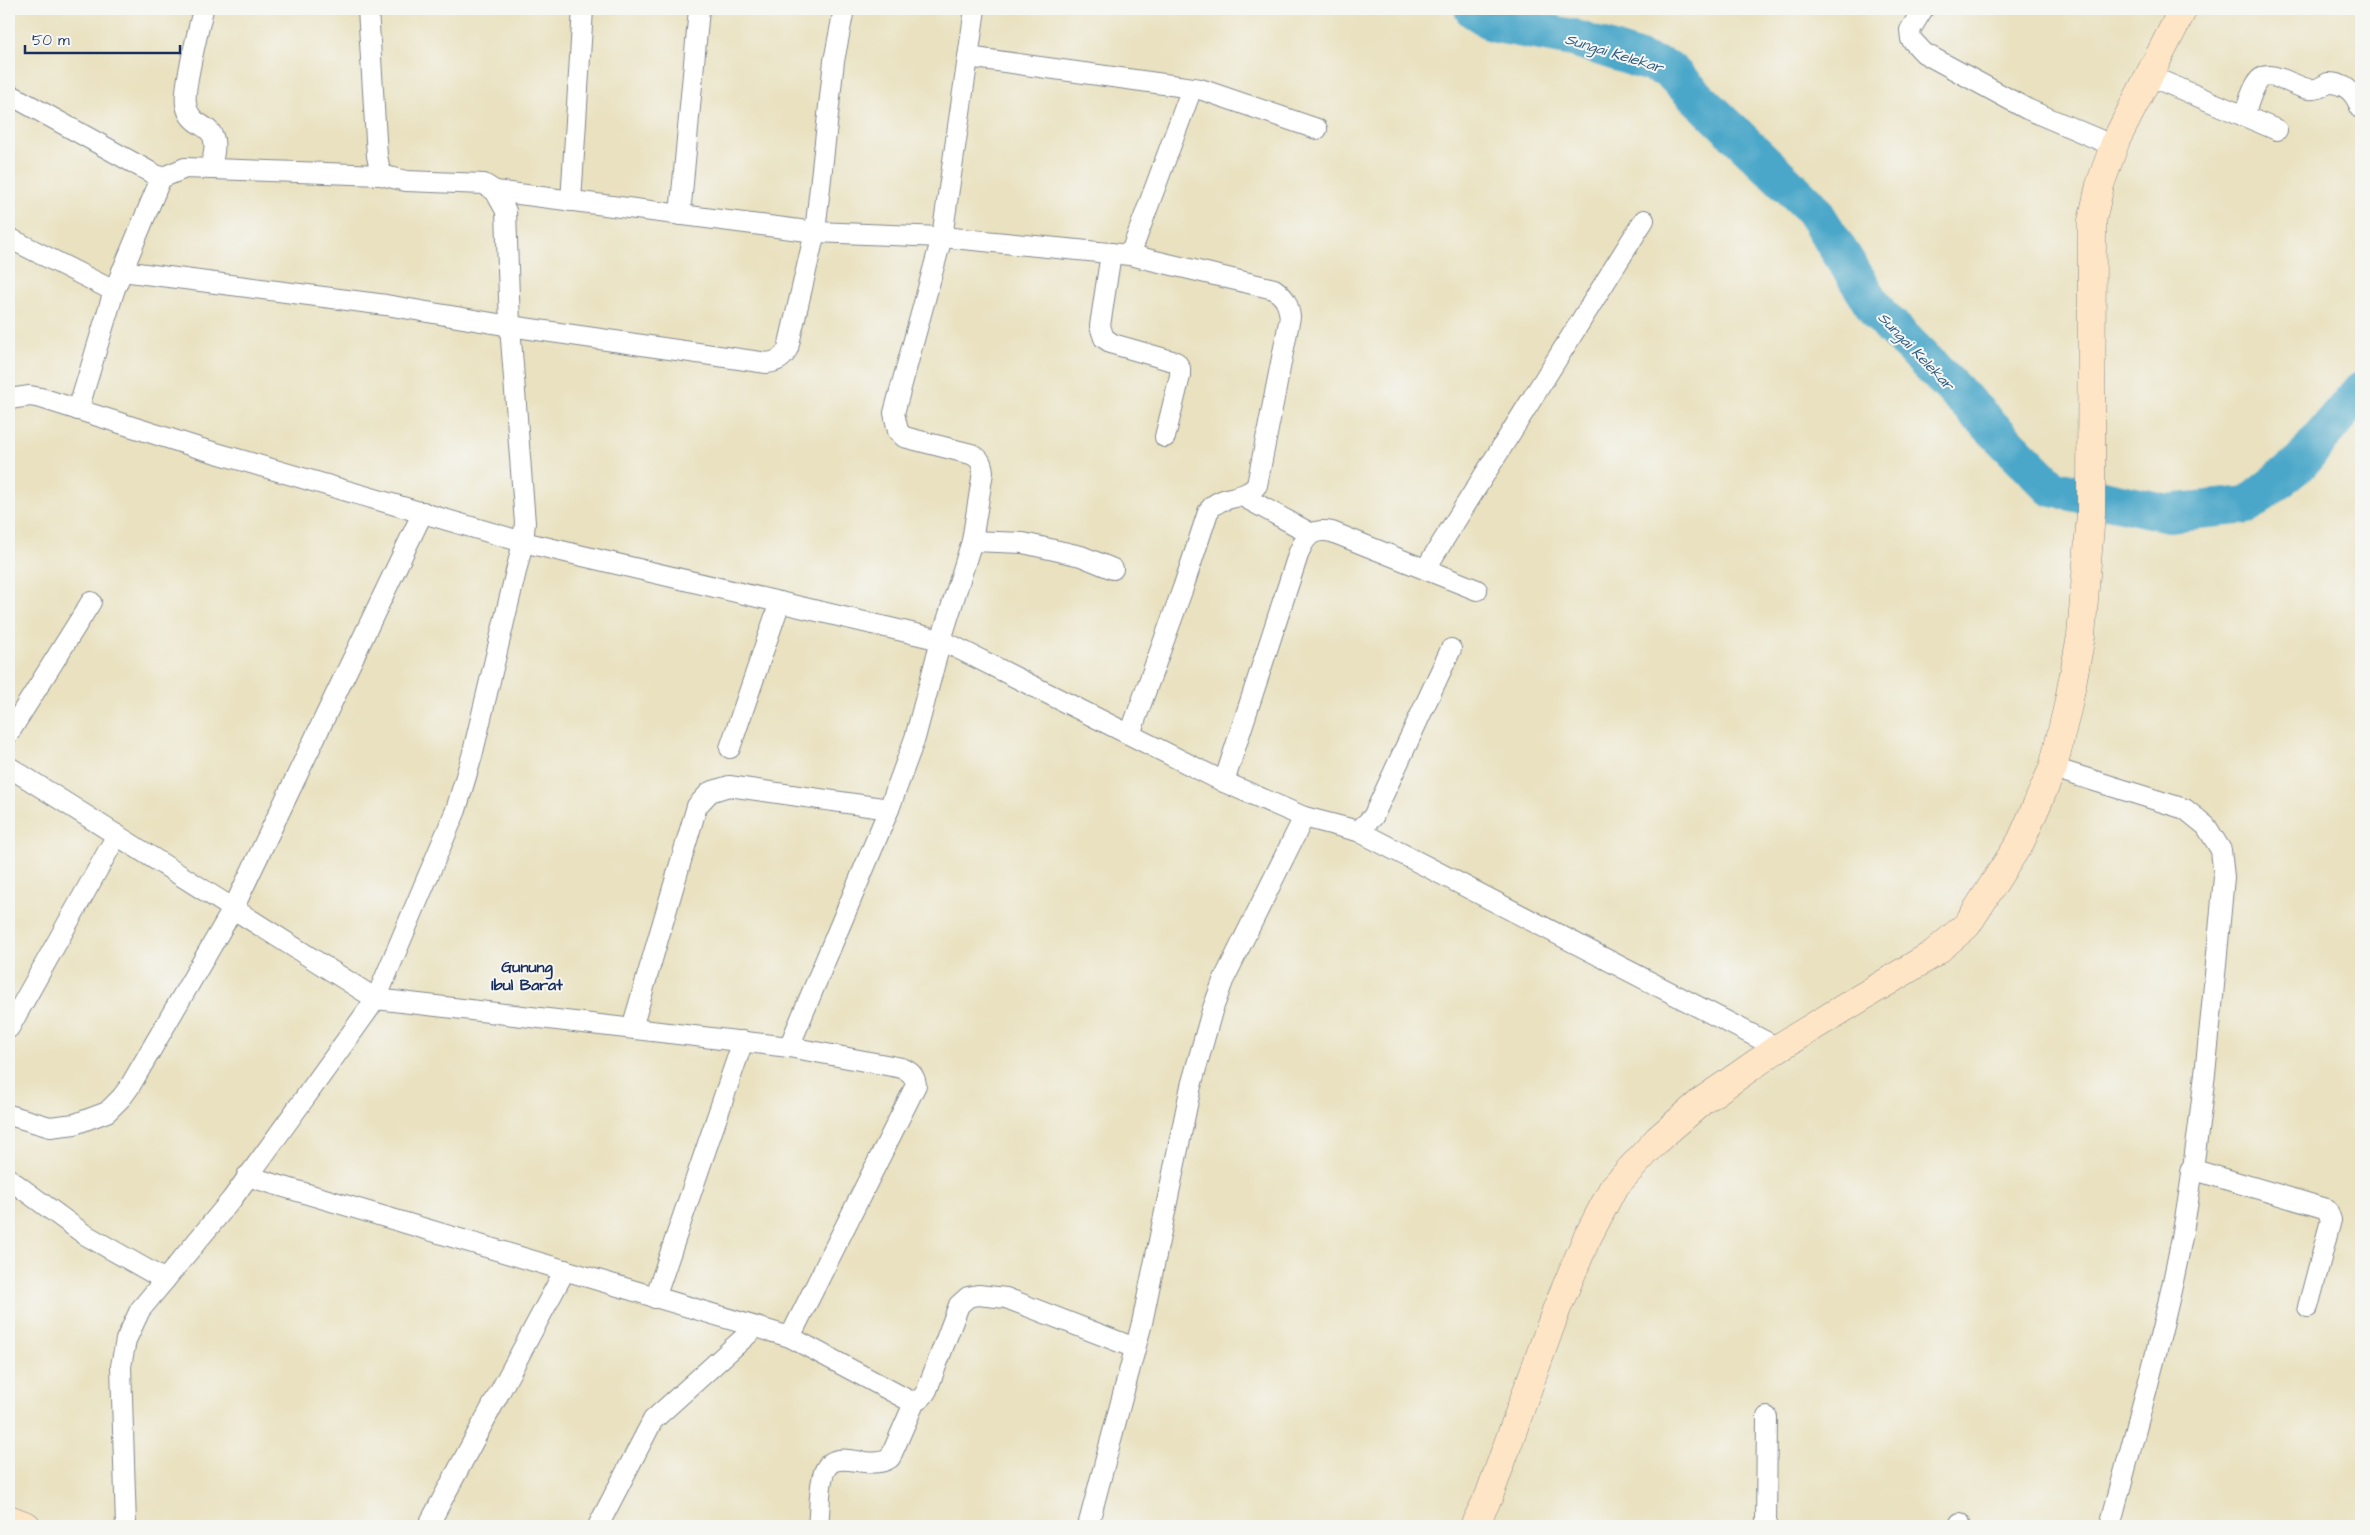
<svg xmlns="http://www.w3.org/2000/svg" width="2370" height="1535" viewBox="0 0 2370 1535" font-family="'Architects Daughter',sans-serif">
	<rect width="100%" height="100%" fill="#f6f6f2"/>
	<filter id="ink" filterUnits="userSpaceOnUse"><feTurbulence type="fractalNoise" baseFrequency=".02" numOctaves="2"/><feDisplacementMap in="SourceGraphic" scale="10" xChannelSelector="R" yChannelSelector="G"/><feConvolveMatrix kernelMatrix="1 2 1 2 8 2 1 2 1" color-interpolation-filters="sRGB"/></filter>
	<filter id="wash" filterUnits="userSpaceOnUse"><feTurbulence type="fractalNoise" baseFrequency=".0096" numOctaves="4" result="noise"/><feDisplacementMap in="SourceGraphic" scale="20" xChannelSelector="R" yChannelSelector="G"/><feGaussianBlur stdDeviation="1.12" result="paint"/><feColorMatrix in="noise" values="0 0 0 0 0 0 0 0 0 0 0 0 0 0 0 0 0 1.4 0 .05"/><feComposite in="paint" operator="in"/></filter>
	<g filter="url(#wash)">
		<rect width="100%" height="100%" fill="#e9e1bf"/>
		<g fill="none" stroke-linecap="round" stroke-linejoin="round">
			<path stroke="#4ba7c9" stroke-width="38" d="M1473,9L1496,24L1573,38L1668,69L1812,208L1879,314L2052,488L2168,513L2248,505L2300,463L2361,390"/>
		</g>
	</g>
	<g filter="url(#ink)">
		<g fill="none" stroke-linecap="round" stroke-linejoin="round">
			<g stroke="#82888e" stroke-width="22">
				<g id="street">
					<path d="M203,9C199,29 183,87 186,104C191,136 227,115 210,169"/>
					<path d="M1923,9L1910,30L1911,39L1924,53L2027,109L2114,146"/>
					<path d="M968,57L1200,89L1317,129"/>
					<path d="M2150,76L2277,130"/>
					<path d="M9,94L161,178"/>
					<path d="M2244,116C2248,105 2251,92 2257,83C2268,63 2298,92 2314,89C2319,89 2324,85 2328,83C2346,83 2355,93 2361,109"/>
					<path d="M495,191L815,232L942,237L1130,255L1274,289C1285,297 1288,303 1290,317L1257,485C1244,502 1219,493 1208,512L1183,588L1130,734"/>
					<path d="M571,201L583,9"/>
					<path d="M680,215L699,9"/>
					<path d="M9,238L114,291"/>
					<path d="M1111,253L1100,326L1104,338L1113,344L1176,362L1180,368V376L1165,437"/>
					<path d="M1130,255L1192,88"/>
					<path d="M122,271L386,305L510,326L767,363C777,362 784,358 788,348L815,232L834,61L844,9"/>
					<path d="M9,399L30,396L41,398L199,448L523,542L941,640L1224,782L1304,817L1223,981L1212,1011L1191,1086L1142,1323L1088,1526"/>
					<path d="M78,410L114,291L161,178L185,168L381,175"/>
					<path d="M1242,496L1310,533"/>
					<path d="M972,541L1023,543L1081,556L1113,569"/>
					<path d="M1426,568L1644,220"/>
					<path d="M9,733L91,602"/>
					<path d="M730,748L780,602"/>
					<path d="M9,767L376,999L789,1047L902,1068C910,1071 915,1076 916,1085L790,1337"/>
					<path d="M2053,768L2185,809L2206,826L2221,850L2224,877C2213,997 2203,1118 2182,1237C2164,1334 2135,1430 2110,1526"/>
					<path d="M1224,782L1299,552C1306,535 1314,528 1332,532L1477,590"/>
					<path d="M1304,817L1358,831L1778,1048"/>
					<path d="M1358,831L1373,817L1451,649"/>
					<path d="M9,1028L117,835"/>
					<path d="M632,1028L697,806L710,792L729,786L889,809"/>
					<path d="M789,1047L889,809L915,738L941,640L972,541L983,472C982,463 980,458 971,454L904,437L898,431L894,413L942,237L975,9"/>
					<path d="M9,1115L50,1127L75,1124L107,1112L122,1097L130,1086L233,909L423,512"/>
					<path d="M2191,1169L2327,1209L2331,1220L2308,1307"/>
					<path d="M247,1176L790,1337L908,1400C918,1402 922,1399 927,1390L959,1305L968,1297L978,1295L1006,1298L1135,1348"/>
					<path d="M9,1179L84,1234L165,1280"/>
					<path d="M655,1298L743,1041"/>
					<path d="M126,1526L121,1366L126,1340L140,1310L232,1199L376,999L456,810L472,756L523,542L525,523L510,326L506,211L495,191L484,184L406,181L381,175L377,156L368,9"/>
					<path d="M428,1526L565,1270"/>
					<path d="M598,1526L653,1420L756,1327"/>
					<path d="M818,1526C820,1511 819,1494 822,1480C829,1440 867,1474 890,1458L915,1401"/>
					<path d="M1766,1526L1767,1417"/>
					<path d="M1960,1526V1523"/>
				</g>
			</g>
			<g stroke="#82888e" stroke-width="29">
				<g id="secondary">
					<path d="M9,1519L27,1526"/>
					<path d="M1474,1526L1489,1496L1557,1308L1586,1240L1613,1188L1658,1139L1702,1101L1778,1048L1933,954L1967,925L2021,841L2053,768L2068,705L2081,636L2091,514L2092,221L2100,185L2116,140L2183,9"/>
				</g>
			</g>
			<use href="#street" stroke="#fff" stroke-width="20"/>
			<use href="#secondary" stroke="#fee5c5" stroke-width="28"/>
		</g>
	</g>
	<g text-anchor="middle" stroke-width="4" stroke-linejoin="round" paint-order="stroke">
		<g font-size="15" font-style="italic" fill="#2c5983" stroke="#f6f6f2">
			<text transform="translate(1614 53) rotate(17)" y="5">Sungai Kelekar</text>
			<text transform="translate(1916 351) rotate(46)" y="5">Sungai Kelekar</text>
		</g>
		<g font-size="16" font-weight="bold" fill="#1b2f5e" stroke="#f6f6f2">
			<text x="527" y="972">Gunung<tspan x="527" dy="18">Ibul Barat</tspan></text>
		</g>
	</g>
	<rect width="2370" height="1535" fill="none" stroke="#f6f6f2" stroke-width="30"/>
	<path d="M25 45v8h155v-8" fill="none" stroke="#1b2f5e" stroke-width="2.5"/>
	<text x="32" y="45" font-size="15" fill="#1b2f5e" stroke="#f6f6f2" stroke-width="4" paint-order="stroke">50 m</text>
</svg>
